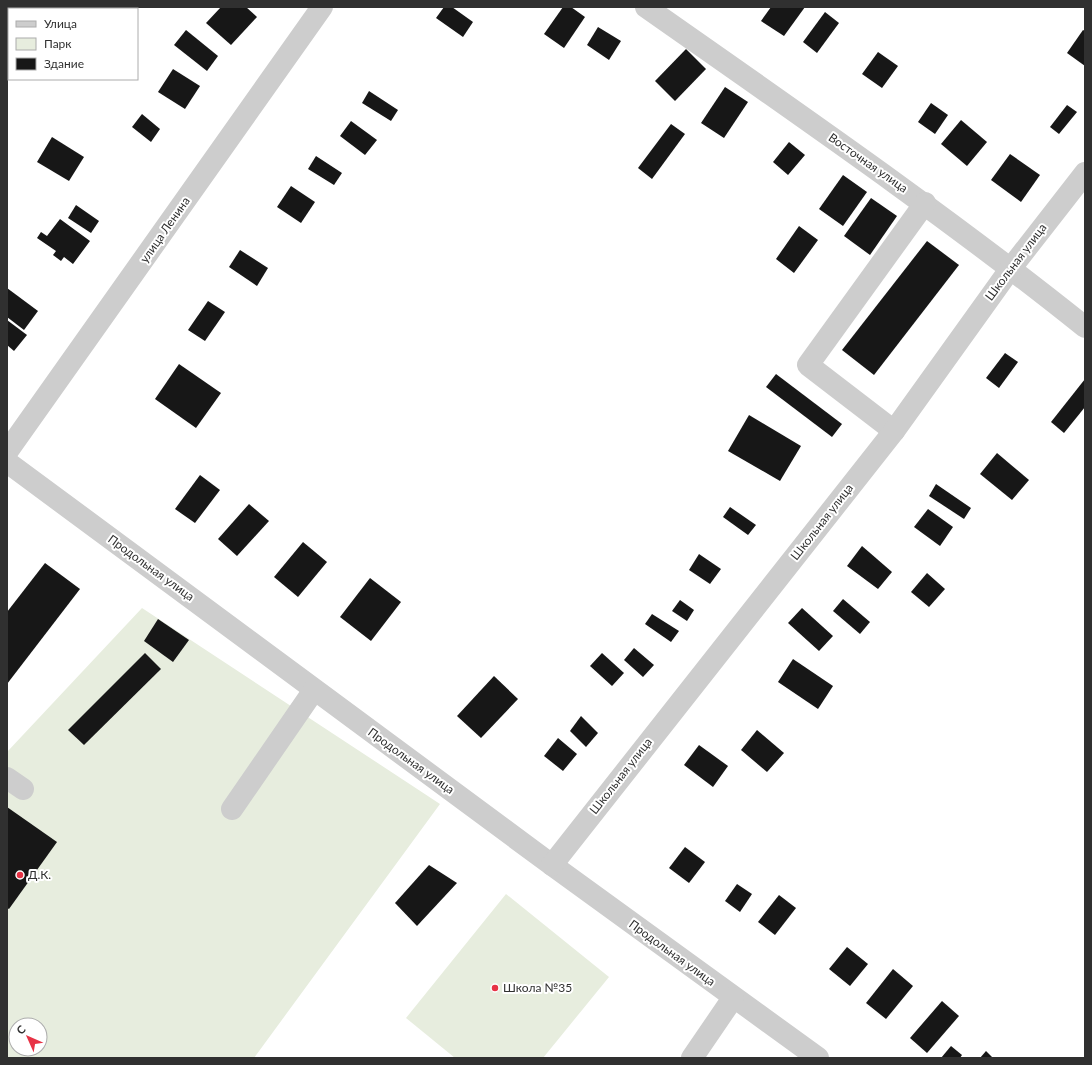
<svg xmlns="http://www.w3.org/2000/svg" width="1092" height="1065" viewBox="0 0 1092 1065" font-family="Lato,sans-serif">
	<rect width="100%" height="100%" fill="#fff"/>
	<g fill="#e7edde" fill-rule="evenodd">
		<path d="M142,608L440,804L254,1058H7V752ZM16,1025H40V1049H16Z"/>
		<path d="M506,894L609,977L543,1058H455L406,1018Z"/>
	</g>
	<g fill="#171717">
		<path d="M221,7H246L257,17L231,45L206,23Z"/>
		<path d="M444,7H452L473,22L463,37L436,18Z"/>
		<path d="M563,7H571L585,17L564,48L544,34Z"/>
		<path d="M771,7H805L784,36L761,21Z"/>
		<path d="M825,12L839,23L817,53L803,42Z"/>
		<path d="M598,27L621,41L609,60L587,45Z"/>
		<path d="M186,30L218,56L207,71L174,45Z"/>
		<path d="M1083,30L1085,31V66L1067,53Z"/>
		<path d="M686,49L706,69L675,101L655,81Z"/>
		<path d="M878,52L898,66L882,88L862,74Z"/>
		<path d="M173,69L200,86L185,109L158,92Z"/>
		<path d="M725,87L748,102L724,138L701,123Z"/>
		<path d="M369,91L398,110L391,121L362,103Z"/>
		<path d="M931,103L948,115L935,134L918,122Z"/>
		<path d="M1067,105L1077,112L1059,134L1050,127Z"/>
		<path d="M142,114L160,129L151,142L132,127Z"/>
		<path d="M961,120L987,142L967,166L941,144Z"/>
		<path d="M351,121L377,140L365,155L340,136Z"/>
		<path d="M671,124L685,134L652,179L638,168Z"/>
		<path d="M52,137L84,157L69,181L37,162Z"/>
		<path d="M789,142L805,155L788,175L773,162Z"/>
		<path d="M1010,154L1040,175L1021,202L991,180Z"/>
		<path d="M316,156L342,173L334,185L308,169Z"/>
		<path d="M843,175L867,192L843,226L819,209Z"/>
		<path d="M291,186L315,202L301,223L277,207Z"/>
		<path d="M871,198L897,216L870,255L844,236Z"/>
		<path d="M76,205L99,221L91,233L68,218Z"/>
		<path d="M60,219L90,241L73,264L64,257L61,261L53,255L56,251L37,238L41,232L47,236Z"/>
		<path d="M799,226L818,240L794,273L776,259Z"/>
		<path d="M927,241L959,265L874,375L842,350Z"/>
		<path d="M240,250L268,268L257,286L229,267Z"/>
		<path d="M7,288L38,311L24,330L7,317Z"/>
		<path d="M208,301L225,312L205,341L188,330Z"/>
		<path d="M7,320L27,335L14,351L7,345Z"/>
		<path d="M1005,353L1018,362L999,388L986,378Z"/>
		<path d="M179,364L221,393L196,428L155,399Z"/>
		<path d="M776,374L842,424L832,437L766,387Z"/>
		<path d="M1085,379V407L1064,433L1051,422Z"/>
		<path d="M749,415L801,446L780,481L728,451Z"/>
		<path d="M997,453L1029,480L1012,500L980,474Z"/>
		<path d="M200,475L220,490L195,523L175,509Z"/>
		<path d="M936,484L971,508L964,519L929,496Z"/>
		<path d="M249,504L269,521L237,556L218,539Z"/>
		<path d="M730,507L756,525L748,535L723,517Z"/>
		<path d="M928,509L953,527L940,546L914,527Z"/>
		<path d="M303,542L327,562L298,597L274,577Z"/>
		<path d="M862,546L892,572L878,589L847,566Z"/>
		<path d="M699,554L721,569L710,584L689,570Z"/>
		<path d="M45,563L80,589L7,684V612Z"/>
		<path d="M927,573L945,589L929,607L911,592Z"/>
		<path d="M370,578L401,602L371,641L340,617Z"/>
		<path d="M843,599L870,622L860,634L833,611Z"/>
		<path d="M680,600L694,610L687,621L672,611Z"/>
		<path d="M802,608L833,636L819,651L788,623Z"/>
		<path d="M652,614L679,631L671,642L645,624Z"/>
		<path d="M158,619L189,640L173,662L144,641Z"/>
		<path d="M634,648L654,665L643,677L624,660Z"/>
		<path d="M145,653L161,669L84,745L68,730Z"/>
		<path d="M602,653L624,673L612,686L590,666Z"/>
		<path d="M793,659L833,686L818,709L778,682Z"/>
		<path d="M494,676L518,699L481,738L457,716Z"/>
		<path d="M581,716L598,733L586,747L570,731Z"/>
		<path d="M757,730L784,753L767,772L741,750Z"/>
		<path d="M558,738L577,754L563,771L544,756Z"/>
		<path d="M699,745L728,766L713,787L684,765Z"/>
		<path d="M7,807L57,842L9,909L7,908Z"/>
		<path d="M685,847L705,862L689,883L669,868Z"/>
		<path d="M429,865L457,883L417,926L395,903Z"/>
		<path d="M737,884L752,894L740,912L725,901Z"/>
		<path d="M779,895L796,908L775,935L758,922Z"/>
		<path d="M847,947L868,964L850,986L829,969Z"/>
		<path d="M893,969L913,986L886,1019L866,1003Z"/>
		<path d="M942,1001L959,1016L927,1053L910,1038Z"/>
		<path d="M951,1046L962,1055L960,1058H941Z"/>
		<path d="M986,1051L993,1058H980Z"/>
	</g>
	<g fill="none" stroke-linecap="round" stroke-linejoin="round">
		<g stroke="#cdcdcd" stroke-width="22">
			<path d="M646,7C794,111 944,214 1085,327"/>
			<path d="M894,431L808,365L925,203"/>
			<path d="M7,452L322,7"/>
			<path d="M7,462L552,865L818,1058"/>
			<path d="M7,778L23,789"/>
			<path d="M232,809L314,690"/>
			<path d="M552,865L894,431L1011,268L1085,173"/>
			<path d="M692,1058L733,998"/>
		</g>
	</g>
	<g fill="#e73245" stroke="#fff" stroke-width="1.5">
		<circle cx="20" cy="875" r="4"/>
		<circle cx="495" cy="988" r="4"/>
	</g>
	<g text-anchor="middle" stroke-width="4" stroke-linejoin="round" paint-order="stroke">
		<g font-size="12" fill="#303030" stroke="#fff">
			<text transform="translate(868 163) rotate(35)" y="4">Восточная улица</text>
			<text transform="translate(165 230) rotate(-55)" y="4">улица Ленина</text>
			<text transform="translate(1016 262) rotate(-53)" y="4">Школьная улица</text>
			<text transform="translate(822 522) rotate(-52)" y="4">Школьная улица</text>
			<text transform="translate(151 568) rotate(36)" y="4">Продольная улица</text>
			<text transform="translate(411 761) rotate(36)" y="4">Продольная улица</text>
			<text transform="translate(621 776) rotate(-52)" y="4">Школьная улица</text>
			<text transform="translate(672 953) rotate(36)" y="4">Продольная улица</text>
		</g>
		<g font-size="12" fill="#303030" stroke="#fff" text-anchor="start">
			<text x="28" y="879">Д.К.</text>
			<text x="503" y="992">Школа №35</text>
		</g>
	</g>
	<rect width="1092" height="1065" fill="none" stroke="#303030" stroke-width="16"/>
	<rect x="8" y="8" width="130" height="72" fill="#ffffff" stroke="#acacac"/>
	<rect x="16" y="21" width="20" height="6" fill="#cdcdcd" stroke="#acacac"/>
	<text x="44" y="28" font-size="12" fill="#303030">Улица</text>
	<rect x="16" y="38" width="20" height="12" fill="#e7edde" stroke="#acacac"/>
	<text x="44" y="48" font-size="12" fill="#303030">Парк</text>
	<rect x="16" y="58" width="20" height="12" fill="#171717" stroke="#acacac"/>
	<text x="44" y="68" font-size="12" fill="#303030">Здание</text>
	<g transform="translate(28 1037) rotate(315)"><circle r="19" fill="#ffffff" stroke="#acacac"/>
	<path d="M0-3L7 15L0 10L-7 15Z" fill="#e73245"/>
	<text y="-6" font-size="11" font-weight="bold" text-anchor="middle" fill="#303030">С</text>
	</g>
</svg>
